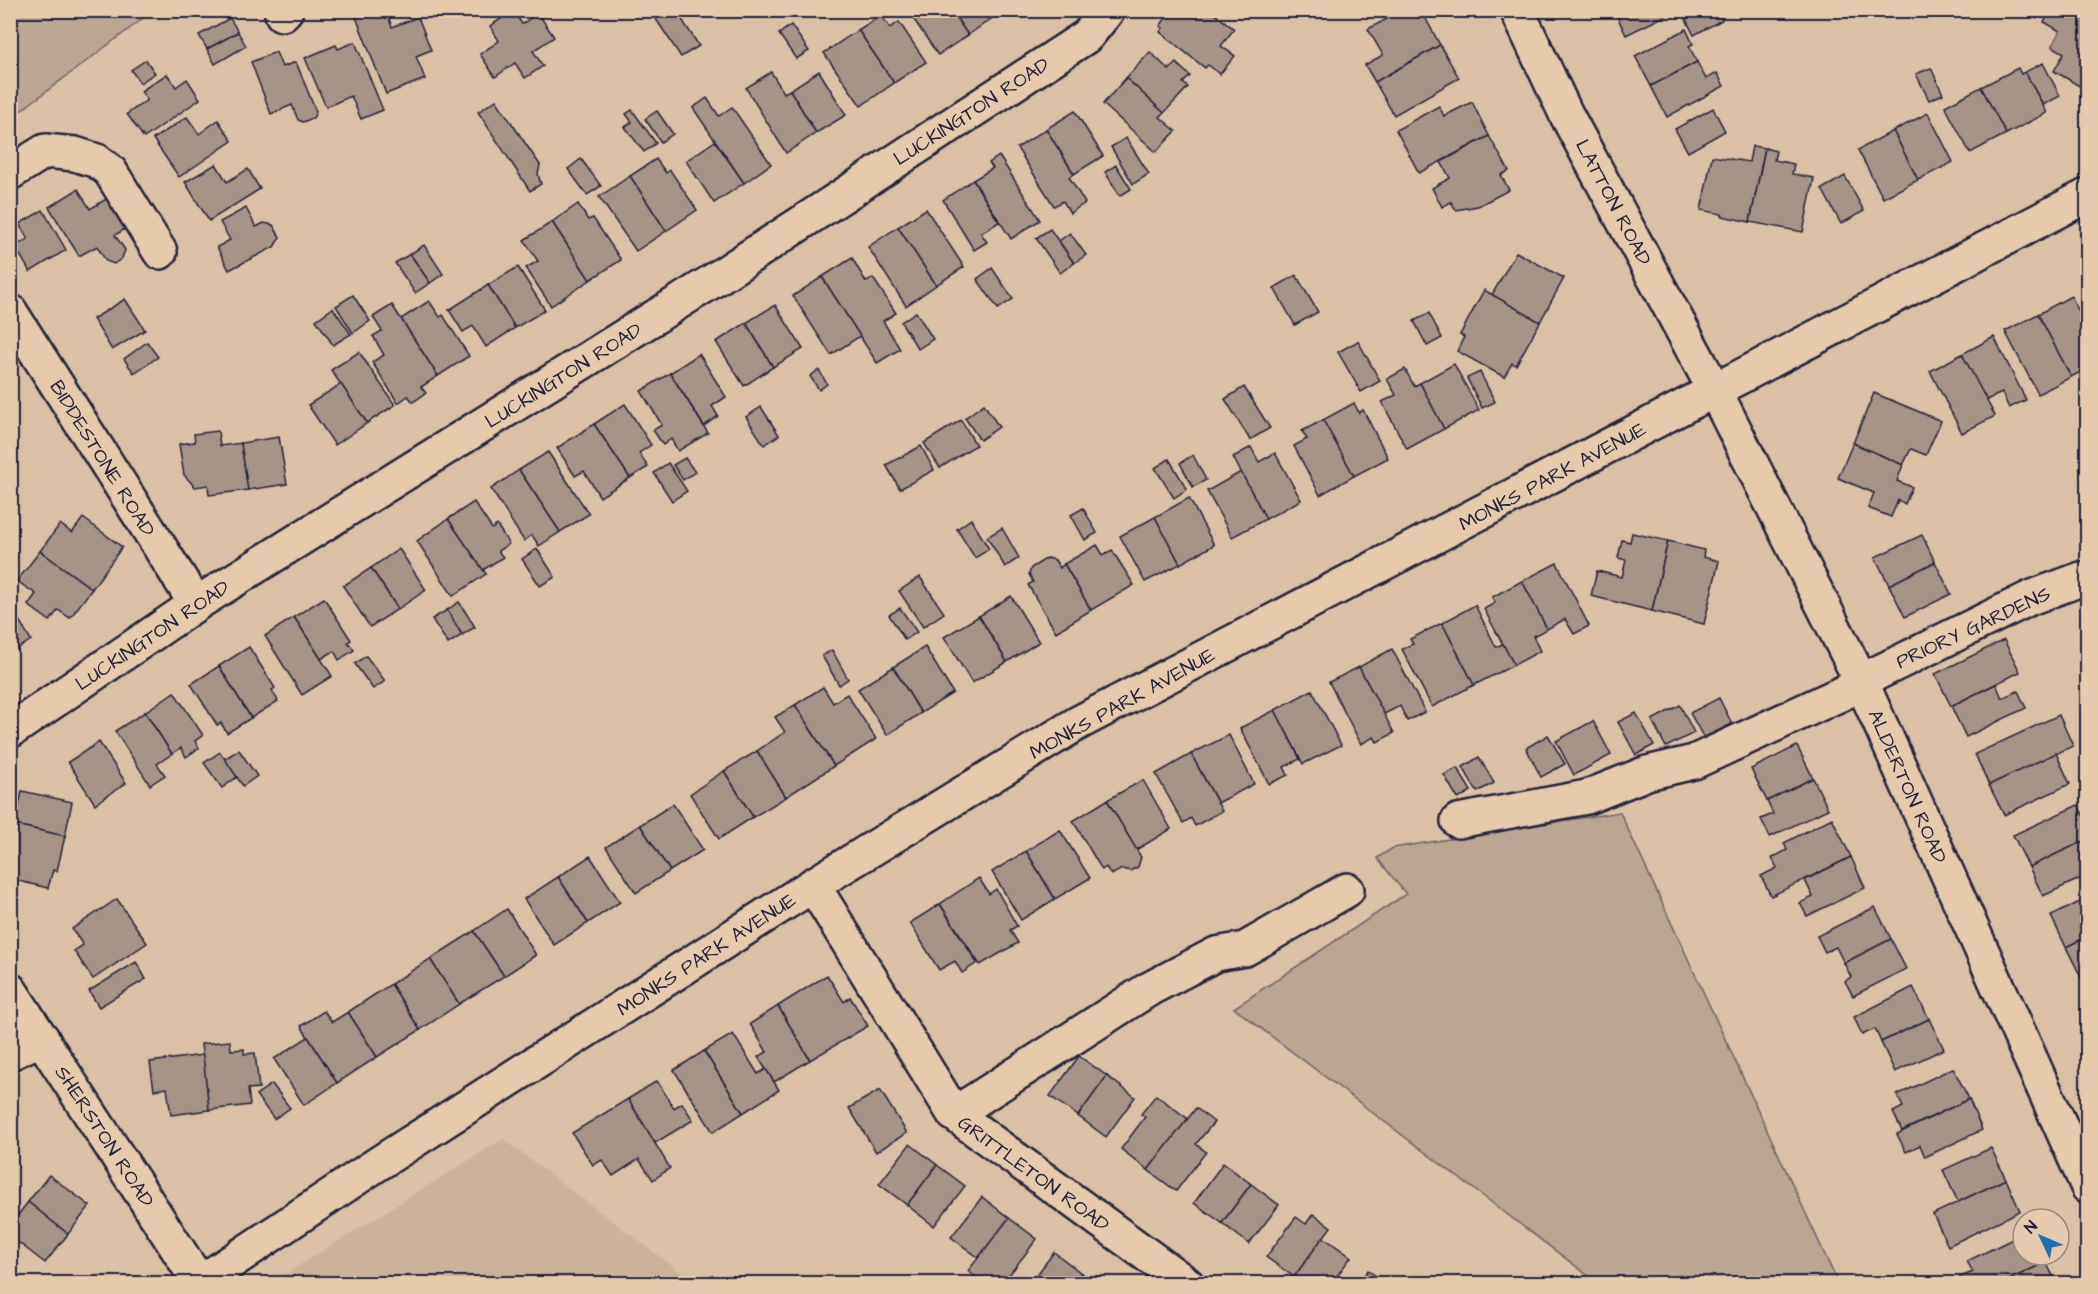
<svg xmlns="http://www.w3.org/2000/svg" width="2098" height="1294" viewBox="0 0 2098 1294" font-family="'Architects Daughter',sans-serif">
	<rect width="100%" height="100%" fill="#dac0a6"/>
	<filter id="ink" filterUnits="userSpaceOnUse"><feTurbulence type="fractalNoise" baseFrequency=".0167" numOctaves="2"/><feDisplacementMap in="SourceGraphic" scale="12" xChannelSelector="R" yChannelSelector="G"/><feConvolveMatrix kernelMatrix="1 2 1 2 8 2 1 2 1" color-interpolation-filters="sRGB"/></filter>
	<g filter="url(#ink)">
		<path fill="#cab29d" d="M503,1139L695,1283H271Z"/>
		<g fill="#bba694" stroke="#6e6468" stroke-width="1.5">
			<path d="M11,10H153V11L11,118Z"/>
			<path d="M1620,812L1838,1283H1598L1234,1008L1406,894L1377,858L1393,848Z"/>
		</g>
		<g fill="#a69388" stroke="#22223b" stroke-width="1.5">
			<path d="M374,10H386L392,27L418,17L431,50L416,56L425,79L386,94L356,17Z"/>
			<path d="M650,10H676L699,46L681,57Z"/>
			<path d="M915,10H951L968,35L938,55L910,14Z"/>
			<path d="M951,10H995L998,14L968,35Z"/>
			<path d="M1172,10H1210L1234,29L1221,46L1235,56L1220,74L1208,65L1205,68L1160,32L1163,28L1160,26Z"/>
			<path d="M1393,10H1421L1440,45L1375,82L1365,65L1383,55L1368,29L1387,19L1385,15Z"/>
			<path d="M1614,10H1677L1626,35Z"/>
			<path d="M1701,10H1717L1722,20L1694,35L1686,19Z"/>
			<path d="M2051,10H2088V75L2081,87L2054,71L2064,53L2052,46L2060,31L2044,22Z"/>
			<path d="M513,11L522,24L538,13L554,37L533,51L543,66L525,78L515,63L495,77L480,54L499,41L490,26Z"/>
			<path d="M881,15L890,28L899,22L926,62L894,83L858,30Z"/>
			<path d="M230,18L238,32L207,49L199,35Z"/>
			<path d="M791,25L809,51L796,59L779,34Z"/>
			<path d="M1686,29L1693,44L1689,46L1697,62L1651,86L1635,56Z"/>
			<path d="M858,30L894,83L861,106L824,53Z"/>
			<path d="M238,32L246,46L215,64L207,49Z"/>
			<path d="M355,42L383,110L361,119L351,96L326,107L305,58L336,45L338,49Z"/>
			<path d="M1440,45L1459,78L1394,115L1375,82Z"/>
			<path d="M276,52L282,67L296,62L316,112L313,118L303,122L298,120L292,105L271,114L251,62Z"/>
			<path d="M1150,52L1169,70L1176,63L1190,76L1183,83L1188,87L1164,113L1126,78Z"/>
			<path d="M146,60L155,73L140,83L131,70Z"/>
			<path d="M1697,62L1706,79L1717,73L1724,86L1667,117L1651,86Z"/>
			<path d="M2043,63L2060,96L2043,105L2025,72Z"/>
			<path d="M1931,68L1943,94L1929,100L1916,74Z"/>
			<path d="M2018,68L2021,74L2025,72L2047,113L2006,134L1981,87Z"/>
			<path d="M819,71L846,115L816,133L790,90Z"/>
			<path d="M771,72L784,93L790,90L816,133L786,153L746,88Z"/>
			<path d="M167,74L176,87L187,79L200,99L144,138L127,114L147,100L141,91Z"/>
			<path d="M1126,78L1164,113L1160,117L1176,131L1156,152L1103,104Z"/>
			<path d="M1981,87L2006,134L1970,153L1945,106Z"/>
			<path d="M707,98L719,116L732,107L771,164L744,183L693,108Z"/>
			<path d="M496,100L540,165L538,174L541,184L530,191L478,112Z"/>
			<path d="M1472,102L1489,136L1419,173L1396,130L1439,106L1444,116Z"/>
			<path d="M1713,108L1725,131L1688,152L1675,129Z"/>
			<path d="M632,110L656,143L644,152L625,127L632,122L626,114Z"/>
			<path d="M657,111L673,134L661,142L645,119Z"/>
			<path d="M1075,111L1103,156L1074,174L1046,129Z"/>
			<path d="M1928,113L1953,162L1918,180L1893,131Z"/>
			<path d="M187,117L199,134L218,120L232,141L179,177L153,139Z"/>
			<path d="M1046,129L1074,174L1069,177L1085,203L1070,213L1063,201L1054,206L1017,148Z"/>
			<path d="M1893,131L1918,180L1883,198L1858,150Z"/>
			<path d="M1489,136L1509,171L1501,175L1509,190L1478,206L1456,210L1451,202L1442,207L1432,188L1450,178L1441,162Z"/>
			<path d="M1126,138L1149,174L1133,184L1111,147Z"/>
			<path d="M715,141L744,183L714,203L686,161Z"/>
			<path d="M1752,146L1765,148L1750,222L1722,216V214L1701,210L1712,156L1749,162Z"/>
			<path d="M1765,148L1776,151L1774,160L1794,164L1792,174L1814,178L1803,232L1750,222Z"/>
			<path d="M999,156L1040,220L1011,239L973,180L993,168L989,163Z"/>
			<path d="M581,159L601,186L587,195L568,169Z"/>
			<path d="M656,159L666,173L670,170L697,210L666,231L630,176Z"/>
			<path d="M216,164L227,182L248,169L260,189L209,221L185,182Z"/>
			<path d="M1116,165L1131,189L1120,196L1105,172Z"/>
			<path d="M630,176L666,231L636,251L599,197Z"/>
			<path d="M1845,176L1864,211L1841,224L1822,189Z"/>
			<path d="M973,180L999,222L981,233L987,242L974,250L943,200Z"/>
			<path d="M78,189L90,209L111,196L130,226L115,235L125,250L122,258L114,264L106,261L97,246L79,256L49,207Z"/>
			<path d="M578,204L588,220L593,218L621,260L590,280L552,222Z"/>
			<path d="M246,208L256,227L264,223L273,225L280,237L274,247L229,270L217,247L230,240L220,222Z"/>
			<path d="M926,209L964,267L936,285L898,227Z"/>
			<path d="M43,210L66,250L30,272L15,246L28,239L19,224Z"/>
			<path d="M552,222L590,280L551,306L526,268L538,261L524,240Z"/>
			<path d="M898,227L936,285L906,306L868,247Z"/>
			<path d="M1050,229L1074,263L1060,273L1036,238Z"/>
			<path d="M1070,233L1086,255L1074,263L1059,241Z"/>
			<path d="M424,245L443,274L430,283L410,254Z"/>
			<path d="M1516,252L1564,278L1540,322L1492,295Z"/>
			<path d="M410,254L430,283L415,293L395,263Z"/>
			<path d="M852,258L866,282L873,278L896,313L883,321L900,349L877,363L822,277Z"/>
			<path d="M518,267L545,310L515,328L488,285Z"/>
			<path d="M992,268L1013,299L998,309L977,279Z"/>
			<path d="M1296,275L1318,312L1295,325L1274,288Z"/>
			<path d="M822,277L860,336L831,355L793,296Z"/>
			<path d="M488,285L515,328L486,347L473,326L463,332L449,310Z"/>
			<path d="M1484,290L1540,322L1516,365L1512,363L1504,377L1457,351L1464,337L1460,335Z"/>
			<path d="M353,295L370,321L353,333L336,306Z"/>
			<path d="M2071,296L2086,325L2088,324V368L2071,377L2038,314Z"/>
			<path d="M125,299L145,330L112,350L93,319Z"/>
			<path d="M429,301L440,317L443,315L469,356L438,376L401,319Z"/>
			<path d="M392,305L438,376L421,387L426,393L413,402L408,396L398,403L372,362L384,355L373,336L382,331L373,317Z"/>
			<path d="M775,305L803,349L773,367L746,323Z"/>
			<path d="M333,308L351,334L333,345L316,320Z"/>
			<path d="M916,312L933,339L918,349L901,322Z"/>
			<path d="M1429,313L1442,338L1427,346L1414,321Z"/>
			<path d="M2038,314L2071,377L2038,394L2005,331Z"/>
			<path d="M746,323L773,367L744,386L716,342Z"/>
			<path d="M1994,337L2026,400L2009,408L2002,393L1986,400L1962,354Z"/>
			<path d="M1358,341L1380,381L1361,392L1338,352Z"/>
			<path d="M147,342L158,357L134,373L124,359Z"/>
			<path d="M359,352L395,405L367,423L331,370Z"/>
			<path d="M699,354L726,397L712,406L718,416L704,426L670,373Z"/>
			<path d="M1962,354L1995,416L1962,433L1930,371Z"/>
			<path d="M1454,364L1479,410L1444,429L1420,383Z"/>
			<path d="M1405,369L1414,386L1420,383L1444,429L1407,449L1382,402L1396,395L1387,379Z"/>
			<path d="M819,370L827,384L819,390L810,376Z"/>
			<path d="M1480,372L1495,402L1482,408L1467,378Z"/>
			<path d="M670,373L708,433L678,451L671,439L663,445L653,430L662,425L641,391Z"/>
			<path d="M341,384L367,423L335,445L308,405Z"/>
			<path d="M1244,387L1270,428L1250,440L1225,399Z"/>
			<path d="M1874,393L1941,421L1926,455L1911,449L1903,465L1853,443Z"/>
			<path d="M1354,403L1359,413L1363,410L1388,458L1354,476L1323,420Z"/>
			<path d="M625,404L651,445L639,453L648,467L630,478L594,424Z"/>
			<path d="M984,404L999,427L980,440L965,418Z"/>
			<path d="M761,407L779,435L764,445L746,417Z"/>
			<path d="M961,420L976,445L940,468L924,443Z"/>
			<path d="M1323,420L1354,476L1320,495L1294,446L1307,439L1302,431Z"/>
			<path d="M594,424L630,478L600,497L584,471L575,476L557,448Z"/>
			<path d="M218,431L220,446L241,443L248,490L209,495L208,485L195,487L184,475L179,444L195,442L194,434Z"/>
			<path d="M279,437L287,484L248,490L241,443Z"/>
			<path d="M1853,443L1903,465L1897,481L1912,487L1905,504L1898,500L1891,517L1868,508L1874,493L1838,478Z"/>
			<path d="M921,446L934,470L900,489L886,465Z"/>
			<path d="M1251,447L1259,462L1275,453L1301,500L1266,519L1233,457Z"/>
			<path d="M548,452L589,514L560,532L519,470Z"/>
			<path d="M1193,455L1206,480L1193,487L1180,463Z"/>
			<path d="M685,458L695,472L683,480L673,465Z"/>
			<path d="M1169,459L1187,489L1174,498L1155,468Z"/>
			<path d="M668,463L687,491L672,501L654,473Z"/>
			<path d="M519,470L560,532L539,546L532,535L524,541L491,489Z"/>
			<path d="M1241,472L1266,519L1232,537L1207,491Z"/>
			<path d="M1189,498L1214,545L1180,564L1155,517Z"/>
			<path d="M474,502L492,529L497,525L509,544L498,551L503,557L483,570L448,519Z"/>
			<path d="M1083,508L1097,533L1085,540L1071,515Z"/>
			<path d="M1155,517L1180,564L1145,582L1120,536Z"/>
			<path d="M83,518L122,547L92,589L40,551L60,524L72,533Z"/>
			<path d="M448,519L486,574L453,596L417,541Z"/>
			<path d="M971,519L989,549L975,558L957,529Z"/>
			<path d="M1002,528L1019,558L1005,567L987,537Z"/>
			<path d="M1632,533L1668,541L1652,611L1591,596L1597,571L1622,577L1626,560L1618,558L1622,540L1630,542Z"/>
			<path d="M1922,535L1935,562L1889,585L1875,557Z"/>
			<path d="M1668,541L1704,550L1703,557L1719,561L1704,624L1652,611Z"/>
			<path d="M1097,545L1103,555L1112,550L1134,585L1091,610L1064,564Z"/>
			<path d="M399,549L426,590L398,609L371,568Z"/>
			<path d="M537,549L555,577L540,586L522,559Z"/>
			<path d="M40,551L92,589L70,618L58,610L50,621L28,605L36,594L17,581Z"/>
			<path d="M1047,558L1055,560L1060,568L1064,564L1091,610L1056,632L1028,585L1033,582L1029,574L1031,568Z"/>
			<path d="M1935,562L1951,594L1905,617L1889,585Z"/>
			<path d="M1557,563L1589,626L1574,634L1565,619L1547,629L1522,581Z"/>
			<path d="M371,568L398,609L370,627L343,586Z"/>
			<path d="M920,577L944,613L923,627L899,591Z"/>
			<path d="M1522,581L1547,629L1533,636L1540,651L1514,665L1484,609L1495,603L1492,597Z"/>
			<path d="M1011,596L1039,642L1007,662L979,616Z"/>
			<path d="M324,598L351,640L348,642L354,650L339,660L334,651L321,659L294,617Z"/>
			<path d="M459,602L475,627L462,635L447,610Z"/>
			<path d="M1475,605L1496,647L1503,644L1514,665L1474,685L1442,623Z"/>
			<path d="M900,608L917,632L905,640L889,615Z"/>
			<path d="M447,610L462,635L448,644L432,619Z"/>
			<path d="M979,616L1007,662L972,683L944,637Z"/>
			<path d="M17,617L31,640L16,650L10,641V621Z"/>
			<path d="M294,617L332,676L302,695L265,636Z"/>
			<path d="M1442,623L1474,685L1432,707L1402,649L1413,644L1410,639Z"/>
			<path d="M2004,640L2020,672L1951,706L1935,674Z"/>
			<path d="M249,647L275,688L272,690L278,701L251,718L219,666Z"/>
			<path d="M925,647L953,693L921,713L893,667Z"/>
			<path d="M1392,649L1425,712L1407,721L1400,706L1384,714L1359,667Z"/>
			<path d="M832,650L848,679L839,685L822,656Z"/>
			<path d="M366,656L385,681L373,689L355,664Z"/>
			<path d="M219,666L251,718L227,733L221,723L217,725L191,684Z"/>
			<path d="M893,667L921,713L887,735L858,689Z"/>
			<path d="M1359,667L1394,733L1377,742L1374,737L1361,744L1329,682Z"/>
			<path d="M1996,684L2002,698L2018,691L2026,708L1966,737L1951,706Z"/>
			<path d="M823,687L833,703L847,694L876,739L834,766L795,705Z"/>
			<path d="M1312,690L1341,745L1303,764L1275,710Z"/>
			<path d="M174,692L203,735L195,741L199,748L186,757L181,748L172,754L145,712Z"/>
			<path d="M1719,698L1732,724L1704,738L1690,713Z"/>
			<path d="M795,705L834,766L786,797L757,751L785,732L775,717Z"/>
			<path d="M1680,705L1694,733L1666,747L1652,720Z"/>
			<path d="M1275,710L1300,759L1284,767L1288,775L1269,784L1240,728Z"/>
			<path d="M145,712L172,754L157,764L165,775L150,785L115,731Z"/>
			<path d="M1636,713L1654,745L1636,755L1618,722Z"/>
			<path d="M2059,715L2073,746L1989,785L1975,754Z"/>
			<path d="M1593,721L1611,755L1574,775L1556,741Z"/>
			<path d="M1229,735L1254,784L1218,803L1191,754Z"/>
			<path d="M1548,735L1565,764L1541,777L1526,748Z"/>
			<path d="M99,742L126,783L95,804L68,762Z"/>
			<path d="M1797,746L1813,778L1767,801L1751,769Z"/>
			<path d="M239,750L257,776L243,786L224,759Z"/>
			<path d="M757,751L786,797L753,817L724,771Z"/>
			<path d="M220,752L237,777L222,788L204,763Z"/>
			<path d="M2056,753L2070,784L2004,815L1989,785Z"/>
			<path d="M1191,754L1222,811L1195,826L1191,818L1183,823L1156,774Z"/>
			<path d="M1479,757L1494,783L1477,792L1463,767Z"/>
			<path d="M1457,768L1471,791L1458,799L1444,775Z"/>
			<path d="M724,771L753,817L719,839L690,794Z"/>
			<path d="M1813,778L1828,809L1770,837L1761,819L1773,814L1767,801Z"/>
			<path d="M1143,780L1171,829L1136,850L1107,800Z"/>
			<path d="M22,791L72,802L65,836L15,825Z"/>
			<path d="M1107,800L1141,857L1138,867L1130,871L1122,869L1111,875L1106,867L1102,870L1073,821Z"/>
			<path d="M673,804L703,850L670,871L640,825Z"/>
			<path d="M2078,805L2088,824V839L2029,867L2013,835Z"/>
			<path d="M1832,818L1851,857L1771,896L1761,876L1777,868L1772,858L1787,850L1784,843Z"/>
			<path d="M15,825L65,836L57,871L53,870L48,888L10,879V844Z"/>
			<path d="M640,825L670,871L636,893L606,847Z"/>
			<path d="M1060,830L1090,878L1055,899L1026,851Z"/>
			<path d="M2088,839V875L2043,896L2029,867Z"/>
			<path d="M1026,851L1055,899L1021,920L992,872Z"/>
			<path d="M590,856L620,902L588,923L558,877Z"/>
			<path d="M1851,857L1865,888L1807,916L1800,903L1813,897L1805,880Z"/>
			<path d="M558,877L588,923L554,945L524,899Z"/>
			<path d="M979,878L989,894L996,889L1017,926L1010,930L1018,943L980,965L940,904Z"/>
			<path d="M2088,898V936L2066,947L2051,916Z"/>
			<path d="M117,899L147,943L93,979L74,951L83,945L72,929Z"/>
			<path d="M940,904L977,963L962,973L955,961L939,970L910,923Z"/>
			<path d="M1875,907L1891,939L1844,963L1836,947L1825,952L1817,936Z"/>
			<path d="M507,909L536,955L504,976L474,931Z"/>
			<path d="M474,931L504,976L459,1004L430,959Z"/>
			<path d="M2088,936V974L2081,977L2066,947Z"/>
			<path d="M1891,939L1906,969L1853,996L1845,981L1851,977L1844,963Z"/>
			<path d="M430,959L459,1004L420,1030L391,984Z"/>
			<path d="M136,962L146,979L99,1007L89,991Z"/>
			<path d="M827,975L844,1002L850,997L868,1026L810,1060L778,1006Z"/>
			<path d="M391,984L420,1030L377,1057L348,1012Z"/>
			<path d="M1913,987L1929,1019L1881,1042L1875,1029L1862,1035L1854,1017Z"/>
			<path d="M778,1006L810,1060L774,1082L758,1057L767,1052L750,1024Z"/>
			<path d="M324,1011L332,1022L348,1012L377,1057L337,1083L301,1026Z"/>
			<path d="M1929,1019L1944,1049L1895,1072L1881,1042Z"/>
			<path d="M733,1034L758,1074L766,1069L779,1090L743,1113L704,1051Z"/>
			<path d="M308,1037L337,1083L304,1105L274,1059Z"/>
			<path d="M230,1041L231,1050L244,1049V1054L255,1053L259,1088L248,1089L250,1105L209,1110L201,1044Z"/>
			<path d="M704,1051L743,1113L713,1132L674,1070Z"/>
			<path d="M203,1055L209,1110L171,1115L167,1088L154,1090L150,1062Z"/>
			<path d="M1079,1056L1107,1076L1078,1116L1050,1096Z"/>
			<path d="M1953,1068L1969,1099L1902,1131L1893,1112L1903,1107L1897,1095Z"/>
			<path d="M1107,1076L1135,1097L1106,1137L1078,1116Z"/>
			<path d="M657,1081L674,1108L682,1103L693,1120L655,1143L628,1099Z"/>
			<path d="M272,1084L290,1108L274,1119L256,1095Z"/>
			<path d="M880,1090L907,1133L876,1152L849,1108Z"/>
			<path d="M1156,1095L1188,1119L1148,1170L1121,1149L1145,1117L1141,1114Z"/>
			<path d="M628,1099L670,1168L653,1180L639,1159L613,1176L602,1160L593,1165L572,1133Z"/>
			<path d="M1969,1099L1982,1130L1925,1157L1920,1145L1906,1152L1897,1134Z"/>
			<path d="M1196,1108L1214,1122L1196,1144L1206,1152L1176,1191L1148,1170Z"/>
			<path d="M910,1144L937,1165L907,1205L879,1184Z"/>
			<path d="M1991,1148L2006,1179L1958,1202L1943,1170Z"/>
			<path d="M1223,1163L1251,1184L1222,1223L1194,1203Z"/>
			<path d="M937,1165L965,1186L934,1226L907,1205Z"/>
			<path d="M49,1175L90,1206L68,1234L28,1202Z"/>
			<path d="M2006,1179L2020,1211L1948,1246L1933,1214Z"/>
			<path d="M1251,1184L1279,1205L1249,1244L1222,1223Z"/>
			<path d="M982,1197L1009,1218L979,1258L951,1237Z"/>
			<path d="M28,1202L68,1234L45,1263L10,1236V1225Z"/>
			<path d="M1313,1214L1331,1227L1294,1277L1266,1257L1296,1217L1306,1224Z"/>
			<path d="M1009,1218L1037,1239L1002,1284H984L968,1271Z"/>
			<path d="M2023,1234V1255H2042L2046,1262L2001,1284H1958L1960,1277L1973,1272L1967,1261Z"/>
			<path d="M1323,1237L1351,1257L1331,1284H1303L1294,1277Z"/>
			<path d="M1054,1252L1081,1273L1073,1284H1030Z"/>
			<path d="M2046,1262L2057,1284H2001Z"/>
			<path d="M1368,1270L1386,1284H1358Z"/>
			<path d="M1081,1273L1095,1284H1073Z"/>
		</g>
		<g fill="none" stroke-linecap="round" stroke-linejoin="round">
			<g stroke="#22223b" stroke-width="38">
				<g id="minor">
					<path d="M1517,10L1566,114L1715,391L1861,681L2088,1187"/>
					<path d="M282,14L286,10"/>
					<path d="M10,173L45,151L75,154L97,161L110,171L160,252"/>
					<path d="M10,311L196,604"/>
					<path d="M1861,681L2030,598L2081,579H2088"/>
					<path d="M10,731L196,604L714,280L1087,36L1108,10"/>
					<path d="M1458,821L1587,797L1647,773L1694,762L1862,684"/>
					<path d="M813,885L954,1114L1187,1284"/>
					<path d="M10,990L199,1282"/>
					<path d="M10,1053L42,1038"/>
					<path d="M954,1114L1149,989L1216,954L1245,949L1347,890"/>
					<path d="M198,1284L376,1165L813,885L1078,723L2088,195"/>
				</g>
			</g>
			<use href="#minor" stroke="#e6caad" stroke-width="33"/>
		</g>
	</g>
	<g text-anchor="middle" stroke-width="4.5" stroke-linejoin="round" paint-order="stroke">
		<g font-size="20" fill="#22223b" stroke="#e6caad">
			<text transform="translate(971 111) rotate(-33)" y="7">LUCKINGTON ROAD</text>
			<text transform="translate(1614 202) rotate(62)" y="7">LATTON ROAD</text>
			<text transform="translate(563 375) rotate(-32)" y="7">LUCKINGTON ROAD</text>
			<text transform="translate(103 458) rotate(58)" y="7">BIDDESTONE ROAD</text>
			<text transform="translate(1552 476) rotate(-28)" y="7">MONKS PARK AVENUE</text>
			<text transform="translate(1973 627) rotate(-25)" y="7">PRIORY GARDENS</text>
			<text transform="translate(152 635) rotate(-34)" y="7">LUCKINGTON ROAD</text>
			<text transform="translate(1122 703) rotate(-29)" y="7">MONKS PARK AVENUE</text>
			<text transform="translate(1908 786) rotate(66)" y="7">ALDERTON ROAD</text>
			<text transform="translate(706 954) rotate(-33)" y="7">MONKS PARK AVENUE</text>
			<text transform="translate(105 1136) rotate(57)" y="7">SHERSTON ROAD</text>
			<text transform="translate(1034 1173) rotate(36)" y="7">GRITTLETON ROAD</text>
		</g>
	</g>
	<rect width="2098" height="1294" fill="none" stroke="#e6caad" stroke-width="36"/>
	<rect x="18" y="18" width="2062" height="1258" fill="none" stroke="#22223b" stroke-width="2" filter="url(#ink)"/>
	<g transform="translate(2041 1237) rotate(314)"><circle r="28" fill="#e6caad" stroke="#98877f" stroke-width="1.5"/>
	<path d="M0-4.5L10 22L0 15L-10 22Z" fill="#1f6fb2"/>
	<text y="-9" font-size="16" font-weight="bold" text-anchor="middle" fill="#22223b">N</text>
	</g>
</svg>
